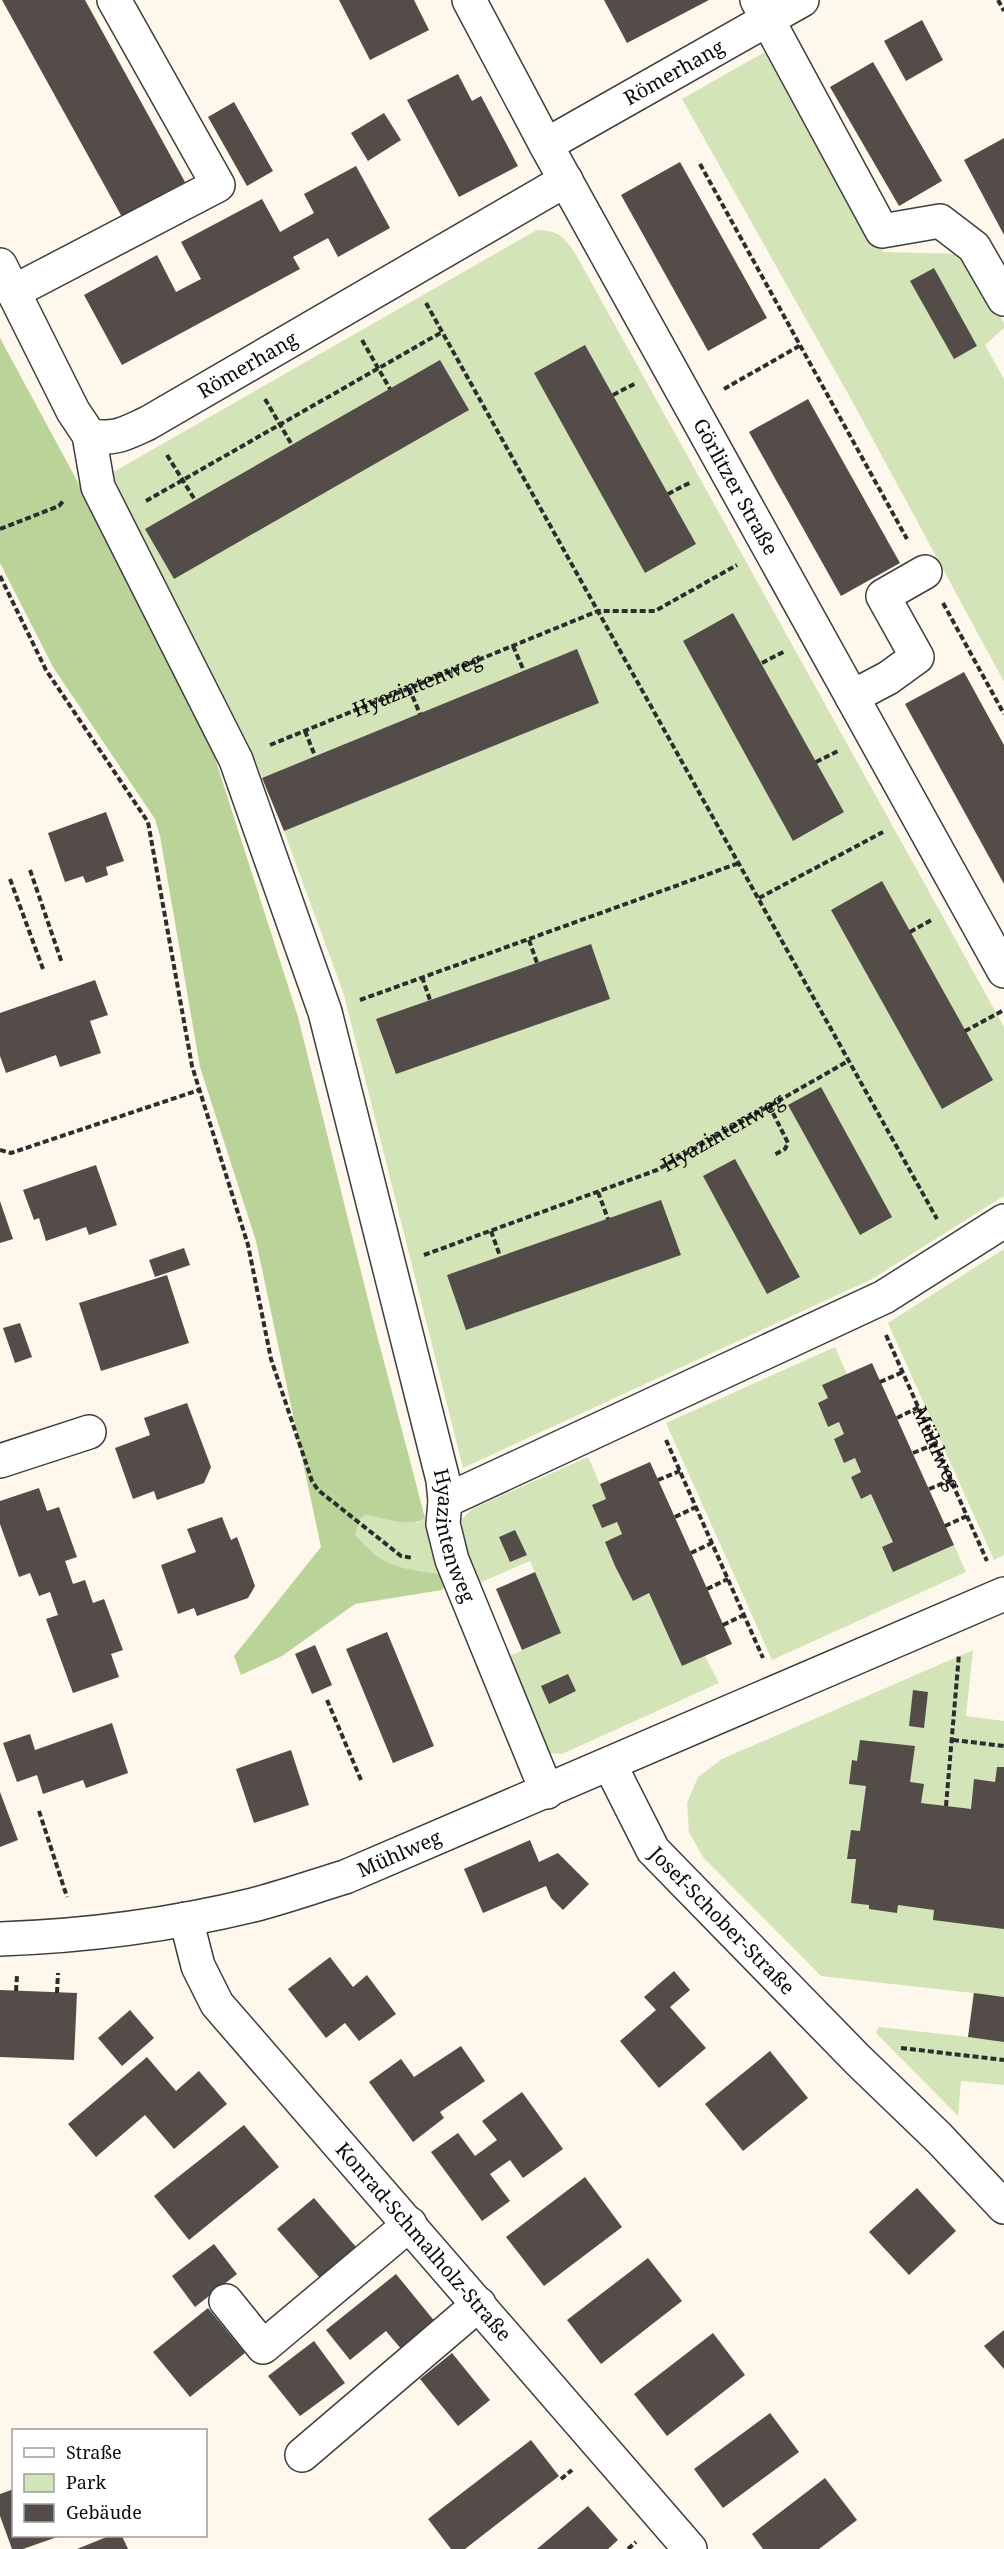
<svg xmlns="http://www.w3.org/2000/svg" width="1004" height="2549" viewBox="0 0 1004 2549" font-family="'Noto Serif',serif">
	<rect width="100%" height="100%" fill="#fdf8eb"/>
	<g fill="#d3e4b8">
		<path d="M765,52L884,252L964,254L1004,323V328L985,345L1004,379V682L856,408L682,99Z"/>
		<path d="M537,230C558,231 563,235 575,253L1004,1027V1196L872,1279L463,1468L344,995L284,831L249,745L108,475Z"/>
		<path d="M1004,1249V1555L994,1560L888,1323Z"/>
		<path d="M835,1347L847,1374L828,1398L818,1404L828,1427L839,1422L844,1434L834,1439L844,1462L855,1458L861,1472L851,1477L860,1498L871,1494L893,1542L882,1548L893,1571L954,1545L966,1572L772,1660L666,1423Z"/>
		<path d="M588,1457L622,1534L605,1542L633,1600L649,1593L682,1666L705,1656L719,1683L562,1754L547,1753L505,1658L561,1633L530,1561L477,1584L459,1537L460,1521L472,1509Z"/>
		<path d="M365,1515L418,1522L425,1518L441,1574C399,1568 384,1568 355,1534L361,1518Z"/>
		<path d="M973,1650L966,1716L1004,1721V2085L961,2081L958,2116L876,2033L879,2027L968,2037L973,1993L821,1976L703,1857L689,1832L687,1803L698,1777L722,1759Z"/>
	</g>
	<path fill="#b9d399" d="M0,338L74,475L214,755L298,1017L373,1320L425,1518C408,1529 385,1517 365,1515L361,1518L355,1534C383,1568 400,1568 441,1574L444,1587L442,1590L355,1604L282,1656L241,1675L234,1656L321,1547L256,1241L200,1067L160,836L155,819L53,667L0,563Z"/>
	<g fill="#534c49">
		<path d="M2,0H85L185,182L122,217Z"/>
		<path d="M339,0H414L429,30L370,60Z"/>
		<path d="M604,0H709L627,43Z"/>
		<path d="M922,20L943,60L906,81L884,41Z"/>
		<path d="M873,62L942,181L899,206L830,87Z"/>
		<path d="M458,74L472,101L481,96L518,166L459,197L407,100Z"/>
		<path d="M234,102L273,171L247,186L208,117Z"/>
		<path d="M384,113L401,140L368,161L351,133Z"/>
		<path d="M1004,138V235L964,160Z"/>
		<path d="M680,162L767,318L708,351L621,195Z"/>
		<path d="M356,166L390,228L338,257L328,238L293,257L300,269L122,365L84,295L157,255L176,292L201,279L181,242L262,199L280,232L314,213L304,194Z"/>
		<path d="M934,268L977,346L954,359L910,281Z"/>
		<path d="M585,345L696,544L645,573L534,373Z"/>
		<path d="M440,360L469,410L174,579L145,529Z"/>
		<path d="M808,399L900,563L841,596L749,432Z"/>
		<path d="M733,613L844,812L793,841L683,641Z"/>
		<path d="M577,649L599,703L284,831L262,778Z"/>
		<path d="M964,672L1004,745V884L905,704Z"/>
		<path d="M106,812L124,861L106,867L108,875L86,883L83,876L65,882L48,833Z"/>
		<path d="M882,881L993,1080L942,1109L831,910Z"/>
		<path d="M591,944L610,999L396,1074L376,1019Z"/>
		<path d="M95,980L108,1015L90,1021L101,1053L60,1067L56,1055L6,1073L0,1056V1013Z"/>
		<path d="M821,1087L892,1217L860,1235L788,1105Z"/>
		<path d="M735,1159L800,1277L767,1294L703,1176Z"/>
		<path d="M96,1165L117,1225L89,1235L86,1227L46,1241L39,1218L34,1220L23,1190Z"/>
		<path d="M661,1200L681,1255L466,1330L447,1275Z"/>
		<path d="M0,1201L13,1239L0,1243Z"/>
		<path d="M184,1248L190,1265L155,1277L149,1260Z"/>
		<path d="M167,1275L189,1343L101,1371L79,1303Z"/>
		<path d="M20,1323L32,1357L15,1363L3,1328Z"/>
		<path d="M872,1363L954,1545L893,1572L882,1547L893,1542L871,1494L861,1499L851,1477L861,1472L855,1458L844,1463L834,1439L844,1434L839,1422L828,1427L818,1403L828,1398L822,1385Z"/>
		<path d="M187,1403L211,1467L204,1483L157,1500L154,1491L133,1499L115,1448L150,1435L144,1418Z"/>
		<path d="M650,1462L732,1644L682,1666L649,1593L633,1601L615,1566L605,1542L622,1534L617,1522L602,1528L592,1505L606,1499L600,1484Z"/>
		<path d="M39,1488L47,1511L59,1507L77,1557L65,1561L73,1584L85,1580L93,1603L104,1599L123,1650L111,1654L119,1677L73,1693L46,1619L58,1615L50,1592L39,1596L30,1573L19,1577L0,1524V1501Z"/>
		<path d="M222,1517L231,1540L237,1537L255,1586L248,1598L197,1616L194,1608L178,1614L161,1565L196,1552L187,1529Z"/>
		<path d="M515,1530L527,1555L510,1562L499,1537Z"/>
		<path d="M535,1572L561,1633L522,1650L496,1589Z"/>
		<path d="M387,1632L434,1746L393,1763L346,1649Z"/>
		<path d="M315,1645L332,1685L312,1694L295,1654Z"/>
		<path d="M568,1674L576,1691L549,1704L541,1686Z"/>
		<path d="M913,1690L928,1692L924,1728L909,1726Z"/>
		<path d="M112,1723L128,1773L86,1788L83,1780L43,1794L37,1775L17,1782L3,1743L30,1734L35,1750Z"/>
		<path d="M860,1740L915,1746L910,1782L924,1784L921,1803L971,1809L974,1779L995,1782L997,1767H1004V1929L933,1920L934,1910L898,1905L897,1913L869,1909V1905L851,1903L856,1859H847L851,1830L860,1831L866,1786L849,1784L852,1760L857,1761Z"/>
		<path d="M291,1750L309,1805L254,1823L236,1769Z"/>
		<path d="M0,1792L18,1840L0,1847Z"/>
		<path d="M530,1840L539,1862L558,1853L589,1884L563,1910L551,1898L546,1886L483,1913L464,1869Z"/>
		<path d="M330,1957L353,1987L367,1975L396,2014L359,2041L345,2023L326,2038L288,1989Z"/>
		<path d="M674,1971L690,1990L670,2007L706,2048L659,2088L620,2041L656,2010L644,1997Z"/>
		<path d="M0,1990L77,1993L74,2060L0,2057Z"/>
		<path d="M974,1993L1004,1997V2042L968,2037Z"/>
		<path d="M130,2010L154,2038L122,2066L98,2038Z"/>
		<path d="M461,2046L485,2081L440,2112L444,2118L413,2142L369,2082L401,2059L414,2077Z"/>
		<path d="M770,2051L808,2098L743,2151L705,2104Z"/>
		<path d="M147,2057L176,2091L199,2071L227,2104L174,2149L145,2115L96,2157L68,2124Z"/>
		<path d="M522,2092L563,2149L523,2178L510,2160L490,2174L510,2201L482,2221L431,2152L458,2133L475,2156L497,2140L482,2121Z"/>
		<path d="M244,2125L279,2167L189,2240L154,2196Z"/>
		<path d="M585,2177L622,2227L544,2286L506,2237Z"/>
		<path d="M917,2188L956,2231L909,2275L869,2232Z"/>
		<path d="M314,2198L356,2247L320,2278L277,2229Z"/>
		<path d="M214,2244L237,2274L195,2307L172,2276Z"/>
		<path d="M648,2258L682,2301L601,2364L567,2320Z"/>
		<path d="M396,2274L436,2323L402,2350L386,2331L350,2360L326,2330Z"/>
		<path d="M208,2308L245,2353L190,2397L153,2352Z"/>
		<path d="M1004,2330V2369L984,2346Z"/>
		<path d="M713,2333L745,2375L667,2436L634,2394Z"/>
		<path d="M314,2341L345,2383L300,2416L268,2376Z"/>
		<path d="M452,2353L490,2400L458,2426L420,2379Z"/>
		<path d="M770,2413L799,2452L723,2508L694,2469Z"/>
		<path d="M531,2440L559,2476L465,2549H451L428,2519Z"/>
		<path d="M825,2478L857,2520L819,2549H763L752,2534Z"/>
		<path d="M14,2489V2536H60L23,2549H12L0,2516V2494Z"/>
		<path d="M588,2506L618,2540L608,2549H537Z"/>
		<path d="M109,2536H122L128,2549H77Z"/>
	</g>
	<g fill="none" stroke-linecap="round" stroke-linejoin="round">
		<g stroke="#3e3e3e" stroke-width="36">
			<g id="minor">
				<path id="s4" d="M469,0L546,145L1004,971"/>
				<path d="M757,0L882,231L940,221L974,247L1004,299"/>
				<path id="s5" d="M546,145L802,0"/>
				<path id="s6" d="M0,265L73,411L89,435C114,441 126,433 148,423L566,180"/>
				<path d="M13,292L218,185L114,0"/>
				<path id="s7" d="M89,435L98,487L236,760L325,1012L443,1480L445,1501L443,1524L452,1560L547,1792"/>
				<path d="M852,697L888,678L917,657L883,596L925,572"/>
				<path d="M0,1461L89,1432"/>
				<path d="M445,1501L884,1297L1004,1221"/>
				<path id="s8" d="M610,1765L653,1850L858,2060L939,2138L1004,2207"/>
				<path id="s9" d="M186,1919L198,1966L217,2004L690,2549"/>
				<path id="s10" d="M0,1939C85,1936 171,1925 253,1905C284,1897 315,1886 345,1877L1004,1594"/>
				<path d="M226,2301L263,2347L410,2224"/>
				<path d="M302,2455L479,2304"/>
			</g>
		</g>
		<g stroke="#2d2d2d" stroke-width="4" stroke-dasharray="6 3" stroke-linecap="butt">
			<path d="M998,0L1004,11"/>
			<path d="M700,164L907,539"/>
			<path d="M426,303L937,1219"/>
			<path d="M362,340L390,389"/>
			<path d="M724,389L801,345"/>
			<path d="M613,395L636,383"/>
			<path d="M265,399L292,445"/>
			<path d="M167,455L195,500"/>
			<path d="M668,494L691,482"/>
			<path d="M146,501L442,332"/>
			<path d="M0,529L59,506L64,500"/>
			<path d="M0,576L46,670L148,822L192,1066L248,1245L271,1359L312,1481L318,1490L401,1556L413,1558"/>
			<path d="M943,603L1004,714"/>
			<path d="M513,646L524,671"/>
			<path d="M762,663L785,651"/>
			<path d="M409,688L420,714"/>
			<path d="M305,731L315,756"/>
			<path id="s1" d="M270,745L598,611H655L737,565"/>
			<path d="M816,762L840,750"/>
			<path d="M30,870L62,963"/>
			<path d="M10,879L43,969"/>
			<path d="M759,898L883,832"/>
			<path d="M910,932L933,919"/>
			<path d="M529,940L537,963"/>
			<path d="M422,977L430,1000"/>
			<path d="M360,1000L739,863"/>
			<path d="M965,1031L1004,1010"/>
			<path d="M769,1105L788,1143L785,1149L774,1155"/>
			<path d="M0,1150L11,1153L199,1090"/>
			<path d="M598,1192L608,1219"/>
			<path d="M491,1231L500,1256"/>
			<path id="s2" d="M424,1255L657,1170L850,1060"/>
			<path id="s3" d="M886,1335L987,1561"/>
			<path d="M880,1382L903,1372"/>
			<path d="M897,1418L919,1407"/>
			<path d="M666,1440L763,1658"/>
			<path d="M913,1453L935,1444"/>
			<path d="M658,1480L680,1471"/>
			<path d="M929,1489L951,1480"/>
			<path d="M675,1517L696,1507"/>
			<path d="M945,1526L967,1516"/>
			<path d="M691,1553L712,1543"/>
			<path d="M707,1589L728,1579"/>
			<path d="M723,1625L744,1615"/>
			<path d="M327,1700L361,1780"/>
			<path d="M953,1740L1004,1746"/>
			<path d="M946,1806L959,1654"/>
			<path d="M39,1811L67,1897"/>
			<path d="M16,1991L17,1975"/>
			<path d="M57,1993L58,1973"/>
			<path d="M901,2048L1004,2060"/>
			<path d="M561,2479L572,2470"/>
			<path d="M628,2549L636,2542"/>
		</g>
		<use href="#minor" stroke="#fff" stroke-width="33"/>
	</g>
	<g text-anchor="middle" stroke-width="6" stroke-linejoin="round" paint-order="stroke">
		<g font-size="20" fill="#0b0b0b" stroke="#fff">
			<text dy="7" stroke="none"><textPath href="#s5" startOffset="147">Römerhang</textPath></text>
			<text dy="7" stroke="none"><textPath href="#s6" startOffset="369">Römerhang</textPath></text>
			<text dy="7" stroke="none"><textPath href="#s4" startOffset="555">Görlitzer Straße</textPath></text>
			<text dy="7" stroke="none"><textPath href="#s1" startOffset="159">Hyazintenweg</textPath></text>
			<text dy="7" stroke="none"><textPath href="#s2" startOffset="324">Hyazintenweg</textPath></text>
			<text dy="7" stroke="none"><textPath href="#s3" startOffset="124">Mühlweg</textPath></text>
			<text dy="7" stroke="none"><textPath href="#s7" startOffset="1166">Hyazintenweg</textPath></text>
			<text dy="7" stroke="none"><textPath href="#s10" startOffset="411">Mühlweg</textPath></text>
			<text dy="7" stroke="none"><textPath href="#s8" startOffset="194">Josef-Schober-Straße</textPath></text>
			<text dy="7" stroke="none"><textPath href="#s9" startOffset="406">Konrad-Schmalholz-Straße</textPath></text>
		</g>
	</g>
	<rect x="12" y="2429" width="195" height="108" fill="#ffffff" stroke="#9d9d9d" stroke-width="1.5"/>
	<rect x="24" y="2448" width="30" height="9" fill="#ffffff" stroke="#9d9d9d" stroke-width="1.5"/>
	<text x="66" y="2459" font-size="18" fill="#0b0b0b">Straße</text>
	<rect x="24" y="2474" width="30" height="18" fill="#d3e4b8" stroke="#9d9d9d" stroke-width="1.5"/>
	<text x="66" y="2489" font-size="18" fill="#0b0b0b">Park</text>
	<rect x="24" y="2504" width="30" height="18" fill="#534c49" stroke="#9d9d9d" stroke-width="1.5"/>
	<text x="66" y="2519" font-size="18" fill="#0b0b0b">Gebäude</text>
</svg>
